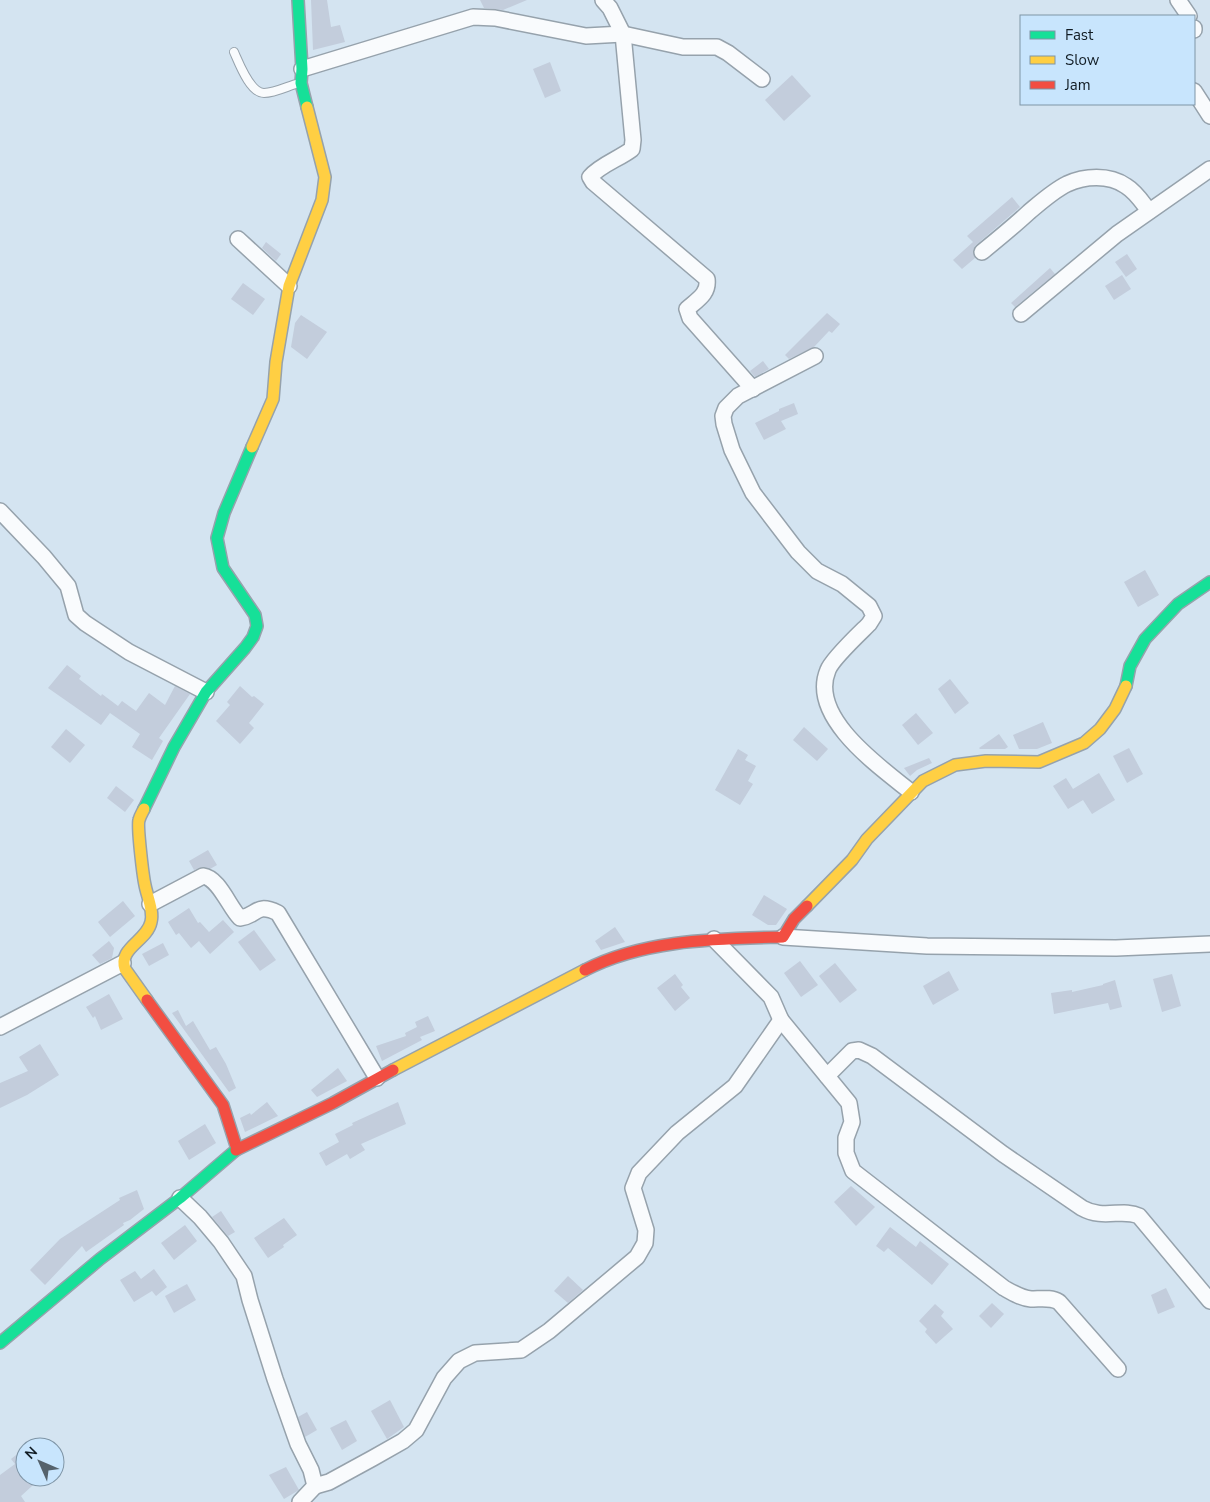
<svg xmlns="http://www.w3.org/2000/svg" width="1210" height="1502" viewBox="0 0 1210 1502" font-family="'Nunito Sans',sans-serif">
	<rect width="100%" height="100%" fill="#d4e4f1"/>
	<g fill="#c3cddc">
		<path d="M311,0H327L331,27L340,25L345,42L313,50Z"/>
		<path d="M480,0H527L503,10L484,8Z"/>
		<path d="M550,62L561,91L545,98L533,69Z"/>
		<path d="M792,75L811,96L784,121L765,100Z"/>
		<path d="M1012,197L1020,207L976,245L973,249L975,258L962,269L953,260L973,242L967,236Z"/>
		<path d="M266,242L281,254L276,261L262,248Z"/>
		<path d="M1127,254L1137,269L1126,277L1115,262Z"/>
		<path d="M1050,268L1055,274L1015,307L1011,303Z"/>
		<path d="M1122,275L1131,289L1114,300L1105,286Z"/>
		<path d="M243,283L265,299L253,315L231,299Z"/>
		<path d="M827,313L840,324L832,333L829,331L814,347L789,359L785,355Z"/>
		<path d="M301,315L327,332L307,359L291,347L295,323Z"/>
		<path d="M763,361L769,369L755,377L750,371Z"/>
		<path d="M794,403L798,414L781,421L786,429L764,440L755,423L779,411V409Z"/>
		<path d="M1145,570L1159,595L1138,607L1124,582Z"/>
		<path d="M67,665L81,676L79,679L101,696L102,694L118,706L122,701L136,711L149,693L165,705L175,686L190,694L159,738L163,741L152,760L132,747L140,734L110,713L101,725L48,688Z"/>
		<path d="M950,679L969,703L955,714L938,689Z"/>
		<path d="M240,686L252,697L254,696L264,704L249,723L254,728L240,744L216,721L230,705L227,702Z"/>
		<path d="M916,713L933,733L918,745L902,725Z"/>
		<path d="M1043,722L1052,743L1037,749H1019L1013,735Z"/>
		<path d="M804,727L828,749L817,761L793,740Z"/>
		<path d="M66,729L85,745L70,763L51,747Z"/>
		<path d="M999,734L1008,747L1005,749H980L979,748Z"/>
		<path d="M1129,748L1143,774L1127,783L1113,756Z"/>
		<path d="M738,749L748,755L745,760L756,766L748,781L753,784L740,805L715,790Z"/>
		<path d="M929,758L932,763L917,770L910,776L904,768Z"/>
		<path d="M1099,773L1115,800L1092,814L1083,800L1068,809L1053,786L1066,778L1073,789Z"/>
		<path d="M116,786L134,800L125,812L107,798Z"/>
		<path d="M208,850L217,865L210,869L202,867L194,870L189,861Z"/>
		<path d="M764,895L787,909L776,925H768L752,915Z"/>
		<path d="M123,901L135,916L110,937L98,922Z"/>
		<path d="M189,908L198,923L200,922L209,932L223,920L234,932L210,954L199,941L191,948L179,933L176,935L168,922Z"/>
		<path d="M615,927L625,942L601,950L595,941Z"/>
		<path d="M254,930L276,960L260,971L238,942Z"/>
		<path d="M109,941L114,948L112,958L100,964L92,955Z"/>
		<path d="M163,943L169,955L149,966L142,954Z"/>
		<path d="M800,961L818,985L801,997L784,973Z"/>
		<path d="M835,963L857,990L840,1003L819,976Z"/>
		<path d="M949,971L959,990L933,1005L923,986Z"/>
		<path d="M675,974L683,985L681,987L690,998L675,1011L657,988Z"/>
		<path d="M1172,974L1181,1006L1162,1012L1153,979Z"/>
		<path d="M1115,980L1122,1007L1110,1010L1108,1003L1054,1014L1051,993L1072,990V992L1103,985V984Z"/>
		<path d="M109,994L123,1019L101,1030L95,1016L93,1018L86,1007Z"/>
		<path d="M178,1010L186,1026L193,1021L210,1050L216,1047L226,1064L236,1088L229,1092L172,1013Z"/>
		<path d="M428,1016L435,1031L420,1037L422,1040L382,1061L376,1046L406,1036L405,1033L417,1027L415,1022Z"/>
		<path d="M40,1044L59,1075L27,1095L0,1108V1083L28,1071L19,1057Z"/>
		<path d="M338,1068L347,1081L317,1097L311,1090Z"/>
		<path d="M267,1102L278,1116L245,1132L240,1118L250,1113L251,1115Z"/>
		<path d="M398,1102L406,1124L361,1144L365,1150L350,1159L347,1154L326,1166L319,1153L339,1142L335,1134L353,1125L352,1123L363,1118Z"/>
		<path d="M205,1124L216,1143L189,1160L178,1141Z"/>
		<path d="M851,1186L875,1207L856,1226L834,1202Z"/>
		<path d="M137,1190L144,1209L130,1220L123,1223L124,1225L86,1252L82,1246L45,1285L30,1270L60,1239L120,1200L119,1198Z"/>
		<path d="M221,1211L235,1232L228,1236L212,1217Z"/>
		<path d="M284,1218L297,1235L283,1245L284,1247L268,1258L254,1238Z"/>
		<path d="M185,1225L197,1241L174,1260L161,1243Z"/>
		<path d="M890,1227L916,1247L920,1241L949,1264L932,1285L888,1248L884,1252L876,1246Z"/>
		<path d="M154,1269L167,1287L156,1296L152,1291L134,1302L120,1280L135,1271L141,1279Z"/>
		<path d="M568,1276L583,1290L568,1303L554,1291Z"/>
		<path d="M187,1284L196,1300L174,1313L165,1296Z"/>
		<path d="M1166,1288L1175,1307L1158,1314L1151,1295Z"/>
		<path d="M992,1303L1004,1314L991,1328L979,1316Z"/>
		<path d="M935,1304L944,1312L941,1316L953,1329L936,1344L925,1332L927,1329L919,1321Z"/>
		<path d="M390,1400L404,1427L387,1439L371,1411Z"/>
		<path d="M307,1412L317,1430L305,1437L298,1417Z"/>
		<path d="M346,1420L357,1441L342,1450L330,1428Z"/>
		<path d="M25,1448V1477H42L21,1496L25,1502H0V1475L15,1464L11,1459Z"/>
		<path d="M286,1467L299,1490L284,1499L269,1475Z"/>
	</g>
	<g fill="none" stroke-linecap="round" stroke-linejoin="round">
		<g stroke="#96a2ac" stroke-width="10">
			<path id="lane" d="M234,52C239,63 250,93 264,93C275,93 288,86 299,83"/>
		</g>
		<g stroke="#96a2ac" stroke-width="18">
			<g id="street">
				<path d="M603,0L610,8L623,34L633,140L632,149C619,159 600,165 590,177L593,182L707,279C709,294 697,300 687,309L690,318L753,389"/>
				<path d="M1178,0L1189,16"/>
				<path d="M1194,28V30"/>
				<path d="M302,69L473,17L495,18L586,36L623,34L683,47H717L728,53L762,79"/>
				<path d="M1194,91L1210,116"/>
				<path d="M238,239L289,286"/>
				<path d="M982,252C998,239 1014,226 1029,212C1041,202 1053,191 1067,184C1084,176 1109,174 1126,186C1136,192 1142,202 1149,211"/>
				<path d="M1021,314L1117,234L1210,169"/>
				<path d="M815,356L738,396L726,408L723,416L724,424L732,450L753,493L798,552L817,571L842,584L869,606L874,616L869,624C860,633 832,659 828,670C808,717 880,767 911,792"/>
				<path d="M0,511L44,557L68,586L76,615L85,623L129,652L206,692"/>
				<path d="M150,904L203,876C219,878 229,907 240,918C258,916 255,902 278,913L377,1078"/>
				<path d="M783,937L927,946L1116,948L1210,944"/>
				<path d="M714,939L771,997L781,1020L849,1103L852,1122L846,1138V1153L853,1171L1004,1288C1013,1293 1021,1298 1031,1299C1041,1299 1051,1297 1059,1302L1118,1369"/>
				<path d="M0,1027L123,963"/>
				<path d="M827,1076L852,1051L859,1050L872,1056L1003,1154L1082,1208C1103,1220 1123,1208 1139,1216L1210,1301"/>
				<path d="M180,1198L200,1217L221,1242L244,1276L250,1300L275,1379L298,1444L311,1470L315,1486L300,1502"/>
				<path d="M315,1486L329,1482L373,1458L403,1441L416,1430L444,1378L459,1361L475,1353L521,1350L549,1331L637,1257L645,1243L646,1230L633,1188L639,1173L677,1133L735,1086L781,1020"/>
			</g>
		</g>
		<g stroke="#96a2ac" stroke-width="14">
			<g id="fast">
				<path d="M298,0L302,69L301,83L307,107"/>
				<path d="M1126,686L1130,666L1145,639L1178,604L1210,582"/>
				<path d="M144,809L174,747L206,692L245,648L253,637L257,626L255,615L223,568L217,538L224,513L252,447"/>
				<path d="M0,1343L100,1259L180,1198L236,1150"/>
			</g>
		</g>
		<g stroke="#96a2ac" stroke-width="14">
			<g id="slow">
				<path d="M252,447L273,399L276,362L289,286L322,200L325,177L307,107"/>
				<path d="M144,809C142,813 140,816 139,820C137,826 143,876 145,885C147,896 154,911 151,922C147,941 118,948 125,969L147,1000"/>
				<path d="M807,906L852,860L867,839L923,781L955,765L986,761L1039,762L1084,743L1100,729L1115,709L1126,686"/>
				<path d="M393,1070L585,970"/>
			</g>
		</g>
		<g stroke="#96a2ac" stroke-width="14">
			<g id="jam">
				<path d="M585,970C645,939 717,939 783,937L794,919L807,906"/>
				<path d="M147,1000L223,1105L237,1149"/>
				<path d="M236,1150L333,1103L393,1070"/>
			</g>
		</g>
		<use href="#lane" stroke="#f9fbfd" stroke-width="8"/>
		<use href="#street" stroke="#f9fbfd" stroke-width="15"/>
		<use href="#fast" stroke="#16e098" stroke-width="11"/>
		<use href="#slow" stroke="#ffcf43" stroke-width="11"/>
		<use href="#jam" stroke="#f24e42" stroke-width="11"/>
	</g>
	<rect x="1020" y="15" width="175" height="90" fill="#c8e5fd" stroke="#7f95a6"/>
	<rect x="1030" y="31" width="25" height="8" fill="#16e098" stroke="#7f95a6"/>
	<text x="1065" y="40" font-size="15" fill="#111c24">Fast</text>
	<rect x="1030" y="56" width="25" height="8" fill="#ffcf43" stroke="#7f95a6"/>
	<text x="1065" y="65" font-size="15" fill="#111c24">Slow</text>
	<rect x="1030" y="81" width="25" height="8" fill="#f24e42" stroke="#7f95a6"/>
	<text x="1065" y="90" font-size="15" fill="#111c24">Jam</text>
	<g transform="translate(40 1462) rotate(315)"><circle r="24" fill="#c8e5fd" stroke="#7f95a6"/>
	<path d="M0-4L9 19L0 12L-9 19Z" fill="#55626c"/>
	<text y="-8" font-size="14" font-weight="bold" text-anchor="middle" fill="#111c24">N</text>
	</g>
</svg>
